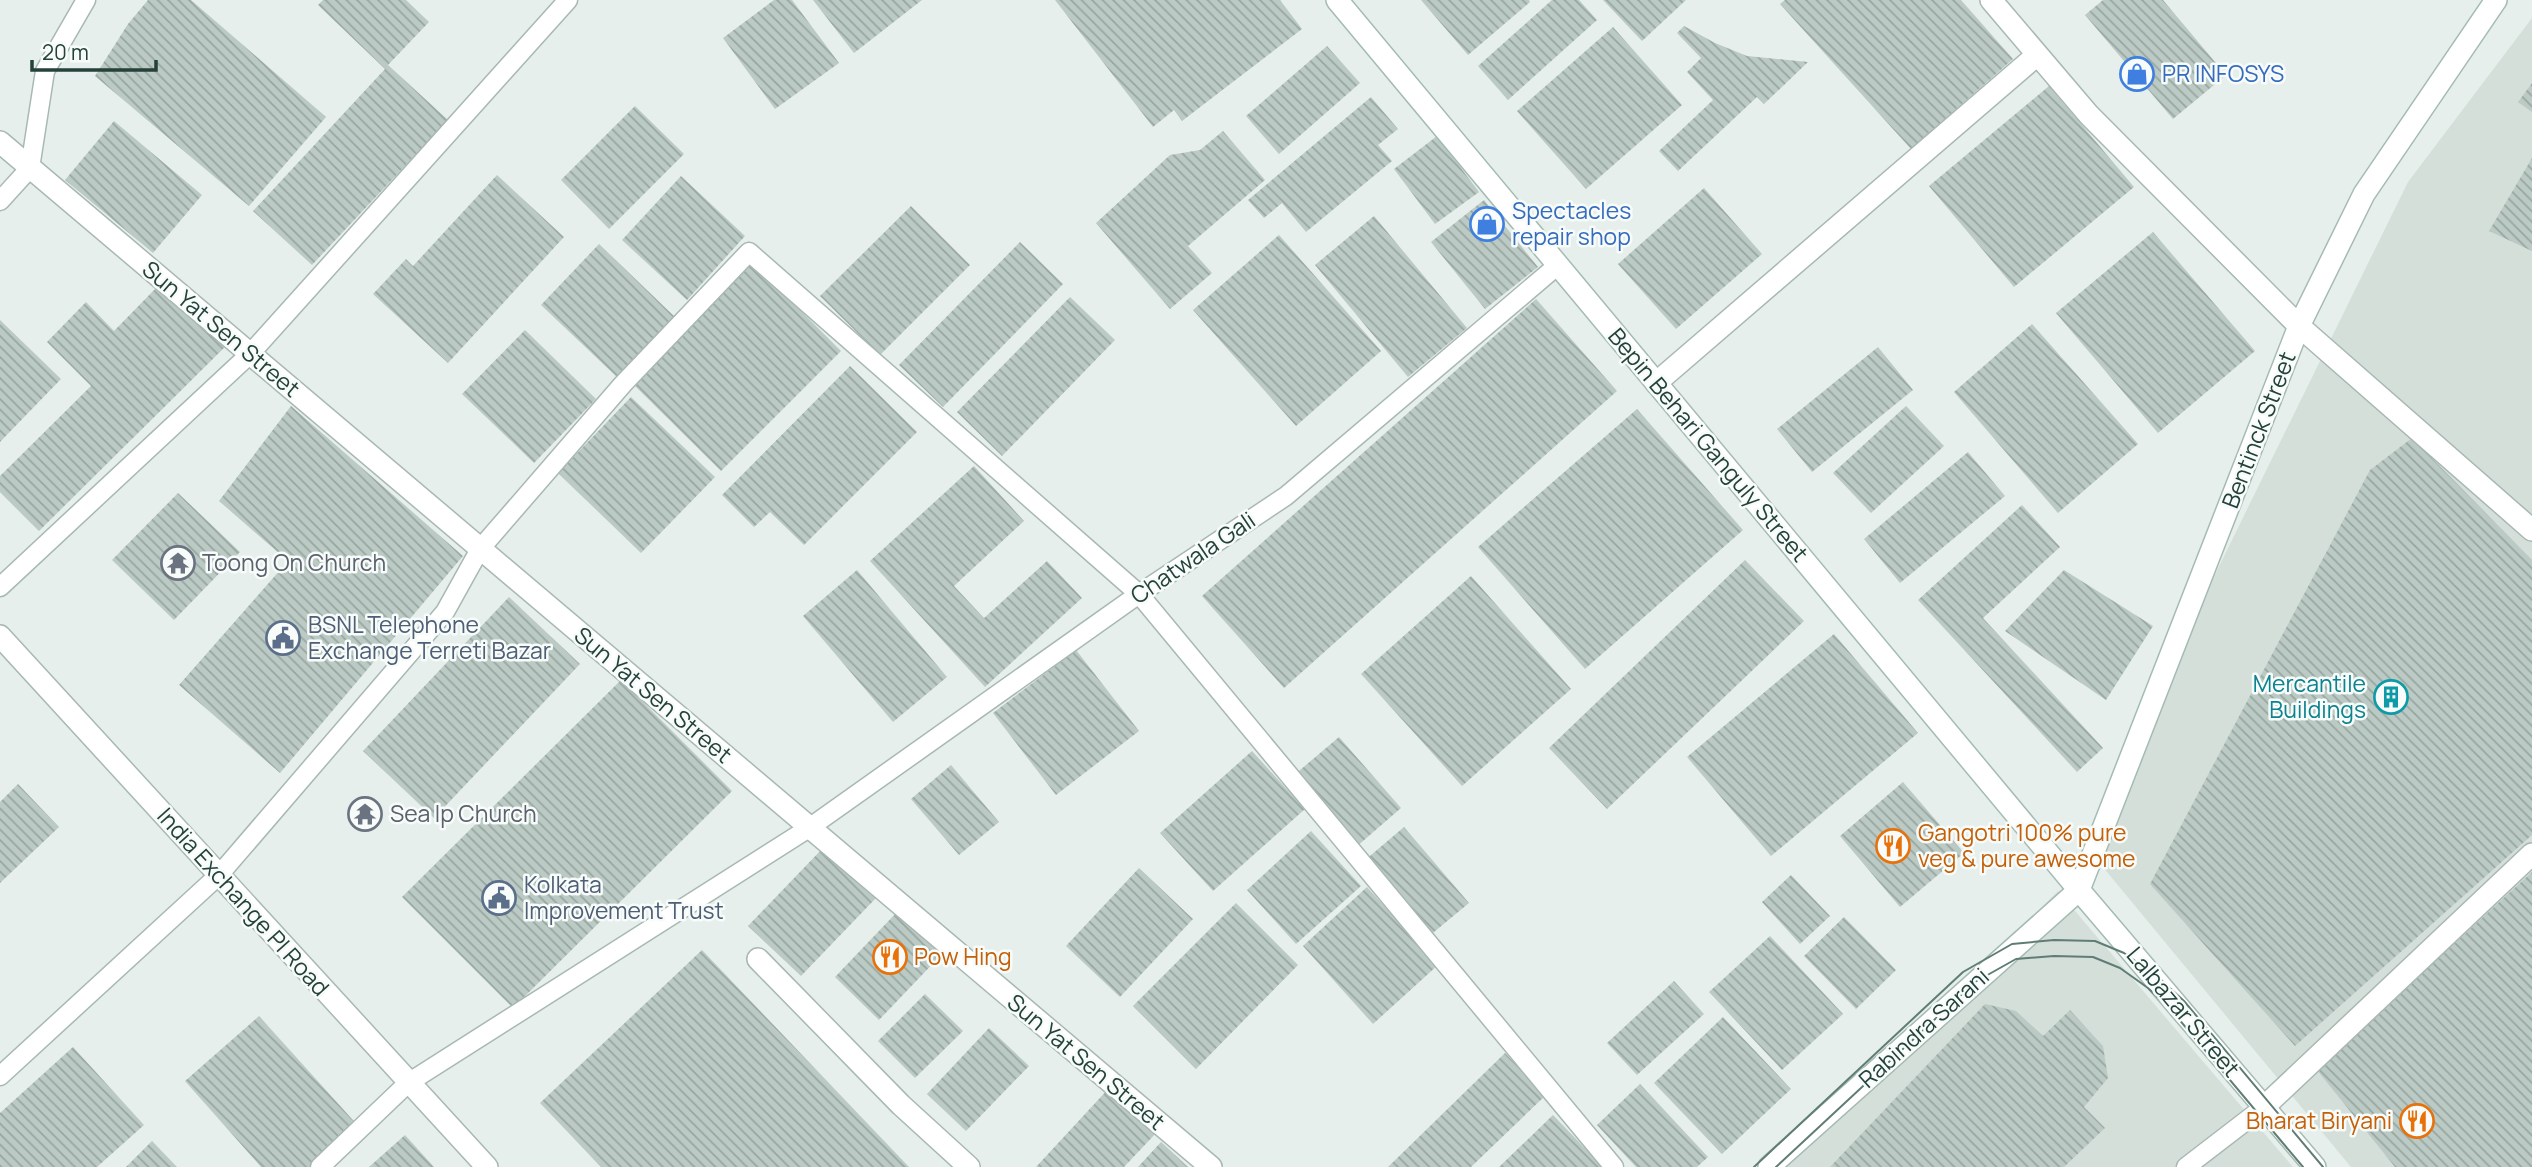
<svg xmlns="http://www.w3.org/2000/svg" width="2532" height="1167" viewBox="0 0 2532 1167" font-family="Manrope,sans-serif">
	<defs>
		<pattern id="building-back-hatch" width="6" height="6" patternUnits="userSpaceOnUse" patternTransform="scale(1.75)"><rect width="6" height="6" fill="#bbcac4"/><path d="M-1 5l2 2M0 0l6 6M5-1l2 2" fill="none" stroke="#98a6a0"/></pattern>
	</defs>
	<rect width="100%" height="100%" fill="#e6efeb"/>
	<g fill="#d4dfda">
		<path d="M2532,18V1167H2351L2083,843L2408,182Z"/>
		<path d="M2058,891L2293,1167H1781Z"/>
	</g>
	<g fill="url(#building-back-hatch)">
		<path d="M148,0H191L326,117L249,206L95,76L128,24Z"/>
		<path d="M323,0H406L429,22L388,65L448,120L312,265L253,211L385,69L318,5Z"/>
		<path d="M774,0H792L839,63L775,109L723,38Z"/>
		<path d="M813,0H922L854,53Z"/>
		<path d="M1055,0H1280L1302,29L1182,121L1174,110L1153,127Z"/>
		<path d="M1421,0H1529L1530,2L1468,55Z"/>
		<path d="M1552,0H1579L1597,20L1508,100L1478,66Z"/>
		<path d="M1603,0H1686L1642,41Z"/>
		<path d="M1785,0H1961L2013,59L1911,149L1780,4Z"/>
		<path d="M2103,0H2163L2226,75L2173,119L2085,15Z"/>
		<path d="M1684,26L1715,43L1747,56L1808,62L1764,104L1757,97L1678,171L1659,151L1713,100L1687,72L1701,58L1677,33Z"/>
		<path d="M1613,27L1682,105L1586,189L1517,111Z"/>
		<path d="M1327,46L1360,83L1279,154L1246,116Z"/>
		<path d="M2532,83V112L2518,102Z"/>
		<path d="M2049,86L2134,187L2014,287L1929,186Z"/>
		<path d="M1371,97L1398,129L1378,145L1392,161L1306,232L1282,203L1264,218L1248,200Z"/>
		<path d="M635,106L684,154L609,229L561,180Z"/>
		<path d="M114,121L202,195L153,253L65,180Z"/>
		<path d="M1223,131L1265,180L1188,246L1212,273L1170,309L1096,223L1170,155L1200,150Z"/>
		<path d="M1437,136L1479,192L1435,224L1394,169Z"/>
		<path d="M2532,158V251L2489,231Z"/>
		<path d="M497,175L564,237L448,363L373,294L406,259L413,266Z"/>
		<path d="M681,176L745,236L687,300L622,240Z"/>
		<path d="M1704,188L1762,254L1676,329L1618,264Z"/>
		<path d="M1484,200L1538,267L1485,309L1431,242Z"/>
		<path d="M911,206L970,265L880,355L820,296Z"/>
		<path d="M1374,216L1467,328L1408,377L1315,265Z"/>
		<path d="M2153,232L2255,351L2158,433L2056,313Z"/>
		<path d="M1279,235L1381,351L1296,426L1193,310Z"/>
		<path d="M1020,242L1063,284L943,407L899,365Z"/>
		<path d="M599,244L676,318L619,379L541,305Z"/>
		<path d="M751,261L841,351L721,471L630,381Z"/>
		<path d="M156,288L227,345L39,531L0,492V476L91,386L47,342L86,302L114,331Z"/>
		<path d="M1070,297L1115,340L1002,456L957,412Z"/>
		<path d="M1536,299L1617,391L1284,688L1202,596Z"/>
		<path d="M0,320L61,379L0,442Z"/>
		<path d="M2032,324L2138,444L2058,513L1954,392Z"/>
		<path d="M525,330L596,399L534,463L462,394Z"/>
		<path d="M1878,347L1913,390L1812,472L1777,429Z"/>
		<path d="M850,366L917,432L804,545L770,512L754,527L722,495Z"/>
		<path d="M631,397L715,477L641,553L558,473Z"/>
		<path d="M291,406L463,556L280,773L179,685L288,561L219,501Z"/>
		<path d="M1906,406L1944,446L1871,513L1833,473Z"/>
		<path d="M1637,409L1743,530L1585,669L1478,547Z"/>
		<path d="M2412,438L2532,560V835L2295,1046L2150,884L2370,470Z"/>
		<path d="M1968,452L2005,496L1900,583L1864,539Z"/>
		<path d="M974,466L1024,521L954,586L984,618L1047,561L1082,598L985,687L870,561Z"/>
		<path d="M178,493L240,552L174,620L112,560Z"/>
		<path d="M2022,505L2060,547L1983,618L2103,748L2077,772L1918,600Z"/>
		<path d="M1745,560L1804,621L1607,809L1549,748Z"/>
		<path d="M857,570L947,677L893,722L803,616Z"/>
		<path d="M2064,570L2153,626L2106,700L2005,631Z"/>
		<path d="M1471,576L1571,689L1462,786L1361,674Z"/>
		<path d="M509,597L580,664L434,818L363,751Z"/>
		<path d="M1834,634L1918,733L1771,856L1687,757Z"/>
		<path d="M1076,650L1139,731L1056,795L993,713Z"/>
		<path d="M621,680L732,791L513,1008L402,897Z"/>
		<path d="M1339,737L1401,808L1355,848L1293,776Z"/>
		<path d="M1252,751L1305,809L1213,891L1160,833Z"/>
		<path d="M951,765L999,822L959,855L911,799Z"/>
		<path d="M1903,782L1964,853L1900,907L1840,836Z"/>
		<path d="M18,784L59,827L0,883V802Z"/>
		<path d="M1404,827L1469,903L1428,937L1364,861Z"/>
		<path d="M1311,831L1361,886L1296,944L1247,890Z"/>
		<path d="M823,848L876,898L801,976L748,926Z"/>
		<path d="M1139,868L1193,919L1120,997L1066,946Z"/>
		<path d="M2532,872V1167H2395L2317,1070Z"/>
		<path d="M1791,875L1830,916L1800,944L1762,902Z"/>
		<path d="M1367,887L1438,965L1373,1024L1303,946Z"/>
		<path d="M1236,903L1298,965L1196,1069L1133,1006Z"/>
		<path d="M898,911L942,954L879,1020L835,977Z"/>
		<path d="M1844,917L1896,970L1856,1009L1804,956Z"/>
		<path d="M1770,936L1843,1014L1782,1070L1709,992Z"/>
		<path d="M702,950L909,1167H601L540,1103Z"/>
		<path d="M1674,981L1704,1014L1637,1075L1607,1043Z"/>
		<path d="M925,994L963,1031L915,1078L878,1041Z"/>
		<path d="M1985,1004L2016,1011L2043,1036L2070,1010L2103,1046L2108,1078L2084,1107L2105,1128L2064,1167H1830Z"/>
		<path d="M259,1016L361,1129L319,1167H261L185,1081Z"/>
		<path d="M1723,1017L1791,1089L1722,1154L1654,1083Z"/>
		<path d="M989,1028L1029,1066L966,1131L927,1094Z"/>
		<path d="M73,1047L144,1125L97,1167H0V1113Z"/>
		<path d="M1505,1053L1546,1095L1471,1167H1388Z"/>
		<path d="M1640,1084L1708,1157L1697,1167H1636L1597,1125Z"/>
		<path d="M1110,1087L1158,1131L1124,1167H1036Z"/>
		<path d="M1553,1115L1603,1167H1499Z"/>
		<path d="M405,1135L434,1167H369Z"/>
		<path d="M152,1141L177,1167H126Z"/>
		<path d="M1161,1142L1188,1167H1138Z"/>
	</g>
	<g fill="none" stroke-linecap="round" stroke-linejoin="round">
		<g stroke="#a8b8b2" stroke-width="21">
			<g id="service">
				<path d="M0,201L30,168L45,71L86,0"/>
				<path d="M0,587L250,354L568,0"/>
				<path d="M0,1076L219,875L445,612L480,549L623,384L749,252L1139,594L1614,1167"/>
				<path d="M320,1167L408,1083L809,828L1139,594L1286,496L1558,265"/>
				<path d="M2186,1167L2264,1107"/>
			</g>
		</g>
		<g stroke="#a8b8b2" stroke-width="24">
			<g id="minor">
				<path d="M1991,0L2089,115L2299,326L2532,530"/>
				<path d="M0,142L1211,1167"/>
				<path d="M1656,383L2037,55"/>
				<path d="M758,959L901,1105L969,1167"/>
				<path d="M2264,1107L2532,854"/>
			</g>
		</g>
		<g stroke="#a8b8b2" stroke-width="24">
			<path id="tertiary" d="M0,636L487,1167"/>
		</g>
		<g stroke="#a4bbb3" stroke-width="24">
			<g id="secondary">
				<path d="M1337,0L2079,890L2315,1167"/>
				<path d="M1769,1167L2079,890L2299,326L2364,194L2496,0"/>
			</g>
		</g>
		<use href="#service" stroke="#fff" stroke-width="18"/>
		<use href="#minor" stroke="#fff" stroke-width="21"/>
		<use href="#tertiary" stroke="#fff" stroke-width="21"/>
		<use href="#secondary" stroke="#fff" stroke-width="21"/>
		<g stroke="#5f7d75" stroke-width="2">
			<path d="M1754,1167L1963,972L2012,944L2054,940L2095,941L2124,953L2158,977L2184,1001L2323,1167"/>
			<path d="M1776,1167L1975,982L2016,959L2054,956L2093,957L2120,968L2148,988L2172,1011L2303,1167"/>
		</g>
	</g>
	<defs>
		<g id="shop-ring" transform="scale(1.75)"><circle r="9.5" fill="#f7fbf9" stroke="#3f7fe0" stroke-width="1.5"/><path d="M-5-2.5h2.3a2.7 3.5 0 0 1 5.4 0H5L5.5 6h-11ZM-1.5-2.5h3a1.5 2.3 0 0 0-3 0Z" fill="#3f7fe0"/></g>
		<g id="temple-ring" transform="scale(1.75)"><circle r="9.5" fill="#f7fbf9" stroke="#6b7280" stroke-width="1.5"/><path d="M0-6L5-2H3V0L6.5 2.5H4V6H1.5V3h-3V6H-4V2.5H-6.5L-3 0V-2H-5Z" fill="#6b7280"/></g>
		<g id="civic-ring" transform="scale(1.75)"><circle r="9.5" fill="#f7fbf9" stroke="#5c6f8a" stroke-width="1.5"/><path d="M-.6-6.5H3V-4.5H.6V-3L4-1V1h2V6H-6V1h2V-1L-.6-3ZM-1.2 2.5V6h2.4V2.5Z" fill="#5c6f8a"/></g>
		<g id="building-ring" transform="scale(1.75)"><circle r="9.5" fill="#f7fbf9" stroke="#0f9aa8" stroke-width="1.5"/><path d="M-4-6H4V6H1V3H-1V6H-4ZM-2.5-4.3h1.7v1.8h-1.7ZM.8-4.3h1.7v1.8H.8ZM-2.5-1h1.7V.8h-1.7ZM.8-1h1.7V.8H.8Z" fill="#0f9aa8"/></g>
		<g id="restaurant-ring" transform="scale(1.75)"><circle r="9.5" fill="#f7fbf9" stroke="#e8710a" stroke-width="1.5"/><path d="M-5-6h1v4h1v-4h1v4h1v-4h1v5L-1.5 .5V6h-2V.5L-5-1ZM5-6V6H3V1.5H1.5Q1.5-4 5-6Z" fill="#e8710a"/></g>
	</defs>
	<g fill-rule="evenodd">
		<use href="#shop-ring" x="2137" y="74"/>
		<use href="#shop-ring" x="1487" y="224"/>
		<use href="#temple-ring" x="178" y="563"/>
		<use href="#civic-ring" x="283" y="638"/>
		<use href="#building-ring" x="2391" y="697"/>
		<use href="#temple-ring" x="365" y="814"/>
		<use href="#restaurant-ring" x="1893" y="846"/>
		<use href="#civic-ring" x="499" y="898"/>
		<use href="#restaurant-ring" x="890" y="957"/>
		<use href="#restaurant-ring" x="2417" y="1121"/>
	</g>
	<g text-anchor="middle" stroke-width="5" stroke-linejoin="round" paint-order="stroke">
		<g font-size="23" fill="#366cbe" stroke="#f7fbf9" text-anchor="start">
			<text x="2162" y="82">PR INFOSYS</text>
			<text x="1512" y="219">Spectacles<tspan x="1512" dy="26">repair shop</tspan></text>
		</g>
		<g font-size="23" fill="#24423a" stroke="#f7fbf9">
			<text transform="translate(221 329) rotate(40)" y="8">Sun Yat Sen Street</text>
			<text transform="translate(2259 430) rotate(-69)" y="8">Bentinck Street</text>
			<text transform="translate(1708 445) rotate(50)" y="8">Bepin Behari Ganguly Street</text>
			<text transform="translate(1193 558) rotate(-34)" y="8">Chatwala Gali</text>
			<text transform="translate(653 695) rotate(40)" y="8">Sun Yat Sen Street</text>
			<text transform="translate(243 902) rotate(48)" y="8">India Exchange PI Road</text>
			<text transform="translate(2183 1012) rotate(50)" y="8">Lalbazar Street</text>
			<text transform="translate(1924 1028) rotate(-42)" y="8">Rabindra Sarani</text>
			<text transform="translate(1086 1062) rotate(40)" y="8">Sun Yat Sen Street</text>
		</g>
		<g font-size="23" fill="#5b616d" stroke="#f7fbf9" text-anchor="start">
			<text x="202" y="571">Toong On Church</text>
			<text x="390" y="822">Sea Ip Church</text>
		</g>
		<g font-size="23" fill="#4e5e75" stroke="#f7fbf9" text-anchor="start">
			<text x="308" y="633">BSNL Telephone<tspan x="308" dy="26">Exchange Terreti Bazar</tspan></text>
			<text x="524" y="893">Kolkata<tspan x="524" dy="26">Improvement Trust</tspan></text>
		</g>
		<g font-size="23" fill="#0d838f" stroke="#f7fbf9" text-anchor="end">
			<text x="2366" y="692">Mercantile<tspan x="2366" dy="26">Buildings</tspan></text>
		</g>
		<g font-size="23" fill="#c56008" stroke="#f7fbf9" text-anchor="start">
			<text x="1918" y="841">Gangotri 100% pure<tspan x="1918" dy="26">veg &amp; pure awesome</tspan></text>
			<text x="914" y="965">Pow Hing</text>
			<text x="2392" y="1129" text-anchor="end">Bharat Biryani</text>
		</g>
	</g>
	<path d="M32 60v10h124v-10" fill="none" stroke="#24423a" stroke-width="3.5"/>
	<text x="42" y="60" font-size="21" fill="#24423a" stroke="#f7fbf9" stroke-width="5" paint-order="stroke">20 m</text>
</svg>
